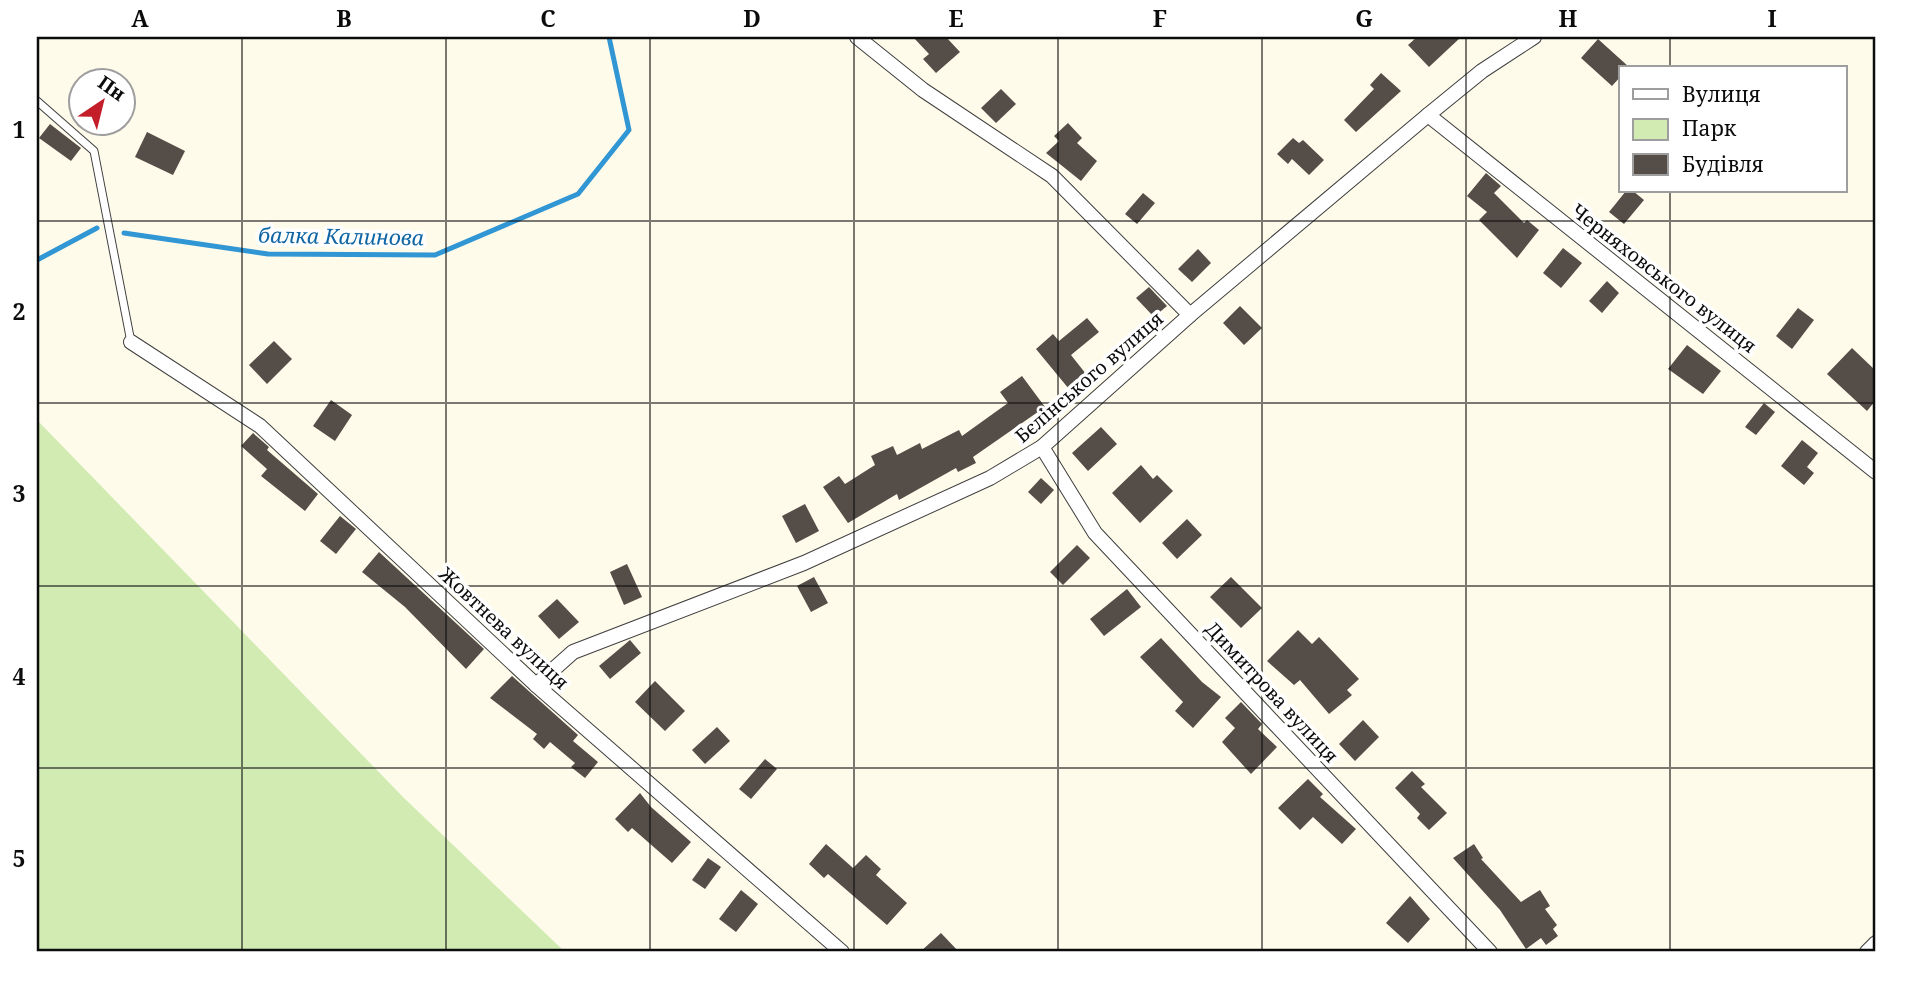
<svg xmlns="http://www.w3.org/2000/svg" width="1913" height="989" viewBox="0 0 1913 989" font-family="'Noto Serif',serif">
	<rect width="100%" height="100%" fill="#fffbeb"/>
	<path fill="#d1ebb3" d="M39,422L403,797L565,952H37Z"/>
	<g fill="none" stroke-linecap="round" stroke-linejoin="round">
		<g stroke="#3196d4" stroke-width="5">
			<path d="M124,233L268,254L435,255L578,194L629,130L609,37"/>
			<path d="M37,260L97,228"/>
		</g>
	</g>
	<g fill="#554d48">
		<path d="M913,37H946L960,52L936,73L923,59L929,54Z"/>
		<path d="M1417,37H1461L1429,67L1408,45Z"/>
		<path d="M1598,39L1629,67L1621,68V76L1612,86L1581,58Z"/>
		<path d="M1381,73L1401,91L1356,132L1344,120L1374,89L1370,85Z"/>
		<path d="M1001,89L1016,104L996,123L981,108Z"/>
		<path d="M1068,123L1082,138L1077,143L1097,161L1081,181L1046,153L1059,141L1054,136Z"/>
		<path d="M50,124L81,148L71,161L39,138Z"/>
		<path d="M147,132L185,151L173,175L135,157Z"/>
		<path d="M1293,138L1299,143L1303,140L1324,160L1309,175L1292,159L1288,164L1277,154Z"/>
		<path d="M1486,173L1501,186L1494,193L1524,223L1527,220L1539,230L1517,258L1479,220L1487,212L1467,196Z"/>
		<path d="M1626,191H1633L1644,200L1624,224L1609,212Z"/>
		<path d="M1143,193L1155,203L1137,224L1125,214Z"/>
		<path d="M1563,248L1582,263L1561,288L1543,273Z"/>
		<path d="M1198,249L1211,263L1192,282L1178,269Z"/>
		<path d="M1607,281L1619,293L1602,313L1589,301Z"/>
		<path d="M1149,287L1167,306L1154,317L1136,298Z"/>
		<path d="M1240,306L1262,328L1244,345L1223,323Z"/>
		<path d="M1798,308L1814,320L1792,349L1776,336Z"/>
		<path d="M1087,318L1099,332L1071,355L1086,374L1069,389L1036,349L1053,334L1059,341Z"/>
		<path d="M274,341L292,359L267,384L249,365Z"/>
		<path d="M1687,345L1721,371L1703,394L1668,369Z"/>
		<path d="M1852,348L1876,371V400L1867,411L1827,374Z"/>
		<path d="M1022,376L1045,407L973,457L976,463L958,472L956,468L899,500L897,494L848,523L823,487L839,476L845,484L875,465L871,456L893,446L897,455L920,443L922,449L959,430L962,436L1008,403L1000,392Z"/>
		<path d="M331,400L352,415L335,441L313,426Z"/>
		<path d="M1764,403L1775,412L1756,435L1745,427Z"/>
		<path d="M1101,427L1117,444L1088,471L1072,453Z"/>
		<path d="M253,433L269,447L267,450L318,494L305,511L261,476L267,469L241,446Z"/>
		<path d="M1802,440L1818,453L1807,467L1814,473L1804,485L1781,466Z"/>
		<path d="M1141,465L1153,479L1157,475L1173,491L1140,523L1112,493Z"/>
		<path d="M1041,478L1054,490L1041,504L1028,492Z"/>
		<path d="M805,504L819,531L796,543L782,516Z"/>
		<path d="M340,516L356,529L336,554L320,541Z"/>
		<path d="M1187,519L1202,535L1177,559L1162,543Z"/>
		<path d="M1077,545L1090,558L1063,585L1050,572Z"/>
		<path d="M379,552L484,649L466,669L405,607L362,572Z"/>
		<path d="M627,564L642,597L624,605L610,572Z"/>
		<path d="M814,577L828,603L811,612L797,586Z"/>
		<path d="M1231,577L1262,608L1241,628L1210,597Z"/>
		<path d="M1127,589L1141,607L1104,636L1090,619Z"/>
		<path d="M557,599L579,622L559,639L538,616Z"/>
		<path d="M1298,630L1312,644L1319,637L1359,679L1347,690L1352,695L1329,714L1300,680L1294,685L1267,661Z"/>
		<path d="M1161,638L1202,682L1221,697L1193,728L1175,711L1183,702L1140,657Z"/>
		<path d="M630,640L641,653L610,679L599,666Z"/>
		<path d="M512,676L578,735L573,741L598,762L585,778L571,767L575,763L550,742L544,749L533,739L537,734L490,698Z"/>
		<path d="M655,681L685,711L665,731L635,702Z"/>
		<path d="M1241,702L1262,724L1258,729L1277,747L1251,774L1222,742L1235,728L1225,718Z"/>
		<path d="M1363,720L1379,737L1355,761L1339,744Z"/>
		<path d="M717,727L730,741L705,764L692,750Z"/>
		<path d="M765,759L777,769L751,799L739,789Z"/>
		<path d="M1412,771L1425,784L1421,787L1447,813L1429,830L1417,818L1420,814L1395,788Z"/>
		<path d="M1308,779L1323,794L1320,797L1356,829L1342,844L1313,817L1300,830L1278,808Z"/>
		<path d="M640,793L651,807L691,842L672,863L632,828L628,832L615,819Z"/>
		<path d="M826,844L853,868L866,855L881,869L876,875L907,903L887,925L828,874L824,878L809,864Z"/>
		<path d="M1474,844L1483,858L1481,859L1521,902L1540,890L1550,906L1545,909L1557,925L1553,929L1558,936L1546,945L1541,938L1526,949L1500,910L1453,858Z"/>
		<path d="M708,858L721,867L705,889L692,880Z"/>
		<path d="M741,890L758,904L736,932L719,919Z"/>
		<path d="M1410,896L1430,919L1408,943L1386,923Z"/>
		<path d="M941,933L959,952H920Z"/>
	</g>
	<g fill="none" stroke-linecap="round" stroke-linejoin="round">
		<g stroke="#3f3f3f" stroke-width="9">
			<path id="lane" d="M37,101L94,151L131,342"/>
		</g>
		<g stroke="#3f3f3f" stroke-width="16">
			<g id="street">
				<path d="M857,37L923,90L1052,176L1190,315"/>
				<path d="M1428,115L1876,472"/>
				<path d="M131,342L260,426L536,685L842,952"/>
				<path d="M1042,447L1095,533L1490,952"/>
				<path d="M536,685L573,652L804,563L990,478L1042,447L1190,315L1428,115L1482,71L1534,37"/>
				<path d="M1867,952L1876,943"/>
			</g>
		</g>
		<use href="#lane" stroke="#fff" stroke-width="7"/>
		<use href="#street" stroke="#fff" stroke-width="14"/>
	</g>
	<path fill="none" stroke="#0c0c0c" stroke-width="2" stroke-opacity="0.55" d="M242,37V952M446,37V952M650,37V952M854,37V952M1058,37V952M1262,37V952M1466,37V952M1670,37V68M1670,191V952M37,221H1876M37,403H1876M37,586H1876M37,768H1876"/>
	<g text-anchor="middle" stroke-width="7" stroke-linejoin="round" paint-order="stroke">
		<g font-size="19" fill="#0c0c0c" stroke="#fff">
			<text transform="translate(1664 278) rotate(38)" y="7">Черняховського вулиця</text>
			<text transform="translate(1089 377) rotate(-41)" y="7">Бєлінського вулиця</text>
			<text transform="translate(504 628) rotate(43)" y="7">Жовтнева вулиця</text>
			<text transform="translate(1272 692) rotate(47)" y="7">Димитрова вулиця</text>
		</g>
		<g font-size="21" font-style="italic" fill="#1066a4" stroke="#fff">
			<text transform="translate(341 237) rotate(1)" y="7">балка Калинова</text>
		</g>
	</g>
	<rect width="1913" height="989" fill="none" stroke="#ffffff" stroke-width="77"/>
	<rect x="1619" y="66" width="228" height="126" fill="#ffffff" stroke="#9e9e9e" stroke-width="2"/>
	<rect x="1633" y="89" width="35" height="10" fill="#ffffff" stroke="#9e9e9e" stroke-width="2"/>
	<text x="1682" y="102" font-size="21" fill="#0c0c0c">Вулиця</text>
	<rect x="1633" y="119" width="35" height="21" fill="#d1ebb3" stroke="#9e9e9e" stroke-width="2"/>
	<text x="1682" y="136" font-size="21" fill="#0c0c0c">Парк</text>
	<rect x="1633" y="154" width="35" height="21" fill="#554d48" stroke="#9e9e9e" stroke-width="2"/>
	<text x="1682" y="172" font-size="21" fill="#0c0c0c">Будівля</text>
	<g transform="translate(102 102) rotate(35)"><circle r="33" fill="#ffffff" stroke="#9e9e9e" stroke-width="2"/>
	<path d="M0-5L12 26L0 18L-12 26Z" fill="#c31e29"/>
	<text y="-10" font-size="19" font-weight="bold" text-anchor="middle" fill="#0c0c0c">Пн</text>
	</g>
	<rect x="38" y="38" width="1836" height="912" fill="none" stroke="#0c0c0c" stroke-width="2.5"/>
	<g font-size="23" text-anchor="middle" font-weight="bold" fill="#0c0c0c">
		<text x="140" y="27">A</text>
		<text x="344" y="27">B</text>
		<text x="548" y="27">C</text>
		<text x="752" y="27">D</text>
		<text x="956" y="27">E</text>
		<text x="1160" y="27">F</text>
		<text x="1364" y="27">G</text>
		<text x="1568" y="27">H</text>
		<text x="1772" y="27">I</text>
		<text x="19" y="138">1</text>
		<text x="19" y="320">2</text>
		<text x="19" y="502">3</text>
		<text x="19" y="685">4</text>
		<text x="19" y="867">5</text>
	</g>
</svg>
